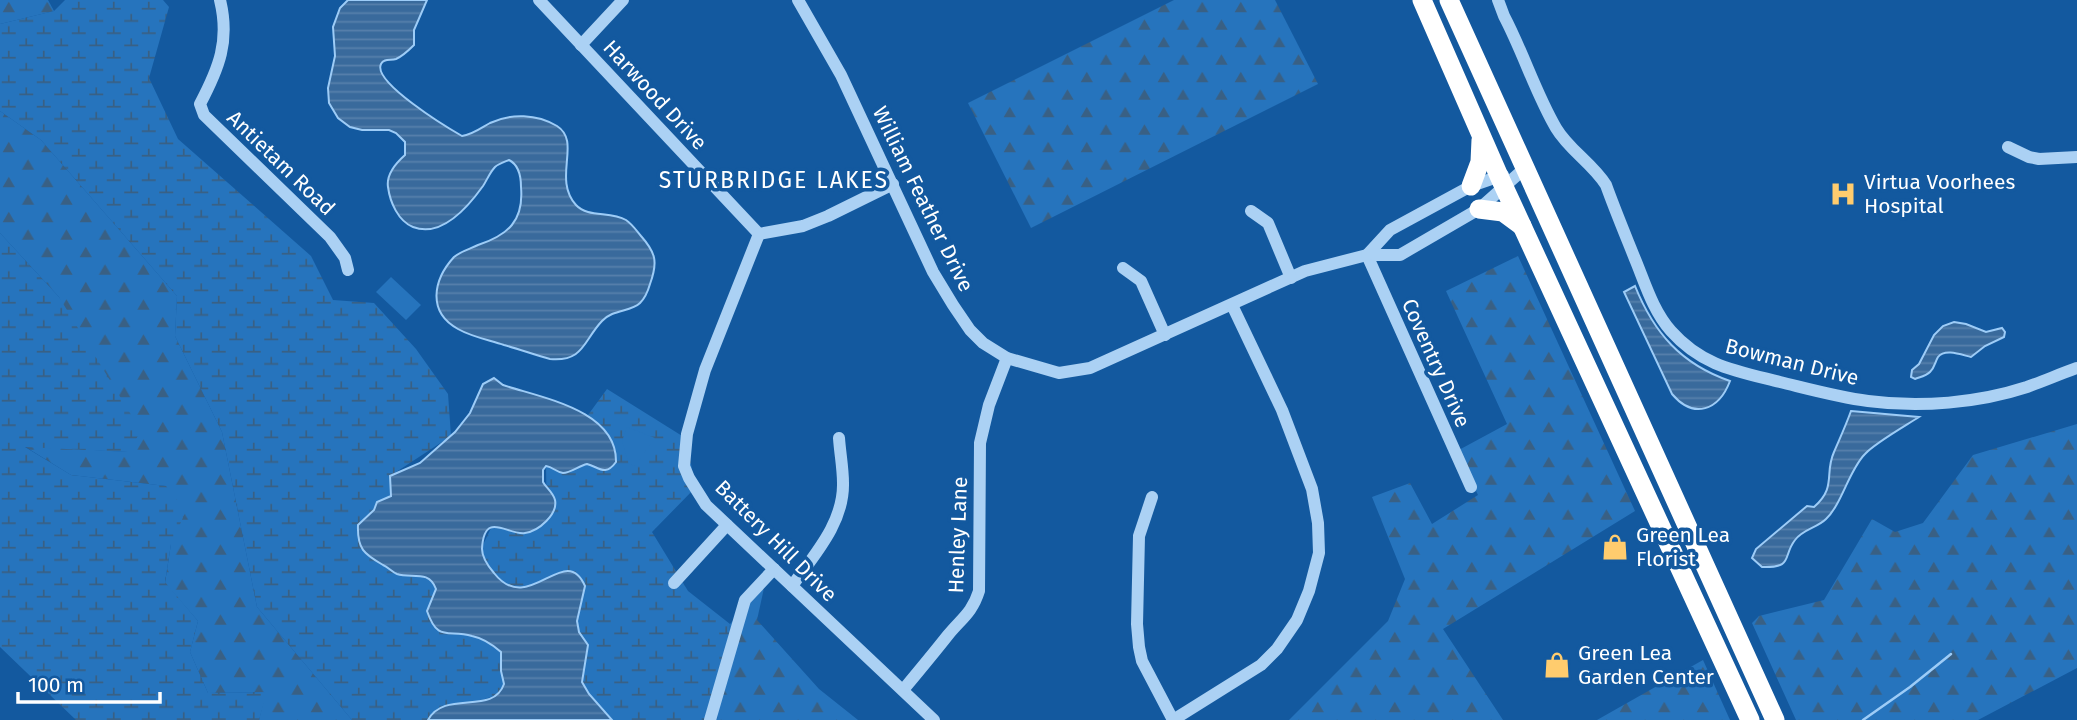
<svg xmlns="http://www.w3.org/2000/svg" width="2077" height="720" viewBox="0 0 2077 720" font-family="'Fira Sans',sans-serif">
	<defs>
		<pattern id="forest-firs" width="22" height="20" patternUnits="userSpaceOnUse" patternTransform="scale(1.75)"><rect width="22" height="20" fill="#2674bd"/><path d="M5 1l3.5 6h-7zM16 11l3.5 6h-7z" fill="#396084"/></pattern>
		<pattern id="wetland-marsh" width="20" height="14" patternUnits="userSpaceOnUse" patternTransform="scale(1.75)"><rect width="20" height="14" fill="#2674bd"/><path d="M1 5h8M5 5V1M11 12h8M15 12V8" fill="none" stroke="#396084"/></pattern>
		<pattern id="water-rules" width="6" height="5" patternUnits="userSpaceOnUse" patternTransform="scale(1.75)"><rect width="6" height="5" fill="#396a9c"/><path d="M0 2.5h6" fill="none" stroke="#5780ab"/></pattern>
	</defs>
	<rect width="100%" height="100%" fill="#13599f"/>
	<g fill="url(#forest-firs)">
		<path d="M0,0H48L54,11L0,24Z"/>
		<path d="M1174,0H1275L1318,84L1031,228L968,103Z"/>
		<path d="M0,111L41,140L177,296L175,336L222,432L257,607L352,720H259L266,692L208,693L190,652L198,621L165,583L171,544L166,486L71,475L24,446L128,452L59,297L0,233Z"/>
		<path d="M1518,256L1635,511L1443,629L1503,720H1289L1388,621L1405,579L1372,497L1410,483L1432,524L1478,495L1457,451L1507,424L1446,291Z"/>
		<path d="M2077,424V668L1978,720H1796L1752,623L1759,616L1824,600L1872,519L1895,532L1923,523L1973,455Z"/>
		<path d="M764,588L757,620L819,689L858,720H717L730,624Z"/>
		<path d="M1703,660L1730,720H1597Z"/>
	</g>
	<g fill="url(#wetland-marsh)">
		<path d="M65,0H163L169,7L149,78L178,139L311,256L333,300L374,303L416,349L448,394L451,436L390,476L391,496L365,554L432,581L482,547L491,528L547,520L546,466L615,464L588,415L607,389L687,439L695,488L652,532L688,591L730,624L717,720H612L583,687L497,695L429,717L430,720H352L257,607L222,432L175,336L177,296L41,140L0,111V24L54,11Z"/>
		<path d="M0,233L59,297L141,431L128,452L25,447L71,475L166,486L186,511L171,544L165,582L198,621L190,652L208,693L267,692L259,720H76L0,647Z"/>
	</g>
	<g fill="#2674bd">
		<path d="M391,277L421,305L406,320L376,292Z"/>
		<path d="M627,427L655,438L635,466L629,464L622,441Z"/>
	</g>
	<g fill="url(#water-rules)" stroke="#9dccf7" stroke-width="2">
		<path d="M348,0H427L414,30V45C409,50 403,56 396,59C391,61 384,58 381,64C372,82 448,128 462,136C472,135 481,128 490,123C511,113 537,114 557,126C582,142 552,178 576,205C588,218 610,211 626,220C632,224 636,230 641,236C656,253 658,262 650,284C648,291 645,298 640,303C631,312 613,309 602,321C583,341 584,362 550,359C535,355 519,349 504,345C489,340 472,337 458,329C427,312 433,280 454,257C461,251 470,249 478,245C508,235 524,221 521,187C521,177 519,165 509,160C504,162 498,164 495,167C490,172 487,180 483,186C468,207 441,238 413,227C398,221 390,202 388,187C386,174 396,163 405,155V142L396,133L389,130H362L350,127L338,118L329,103L328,88L335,56L333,27L340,8Z"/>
		<path d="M1635,286C1654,333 1681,364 1730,381C1719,410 1694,420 1672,394L1624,292Z"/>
		<path d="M1954,322L1966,324L1986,332L2002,328L2005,332L2004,337L1985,346L1971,357C1962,355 1945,348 1938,357C1935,362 1935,367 1930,372C1926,376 1920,377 1915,379L1911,377L1912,370L1919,364L1934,335L1943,326Z"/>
		<path d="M494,378L503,385C542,398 617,410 616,462C605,477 599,467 587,464C579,466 570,473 563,473C556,472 553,467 546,466L543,470V482C546,488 553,492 555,500C558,514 539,531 525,533C508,536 484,509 482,549C482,558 488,566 494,573C529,618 565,540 585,586L577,621L579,632L588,645L582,682L589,694L612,720H428C445,689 493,716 504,684L501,671V652C493,645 482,638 472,636C448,629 438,643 427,611L436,589C429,569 411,579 397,574C392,572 388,567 383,565C364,554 357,549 358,525L374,510L377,502L391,496L390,476L420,463L455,432L470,413L483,384Z"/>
		<path d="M1851,411L1919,417C1905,426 1875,443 1865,454C1849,470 1842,504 1826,519C1817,528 1803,529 1795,540C1782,557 1794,568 1762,567L1752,558L1756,549L1807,506L1814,507C1837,487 1824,474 1834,452C1840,438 1846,425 1851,411Z"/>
	</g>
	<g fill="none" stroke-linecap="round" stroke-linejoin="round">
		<path stroke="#9dccf7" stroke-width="2.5" d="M1863,720L1910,687L1951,654"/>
		<g stroke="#abd1f4" stroke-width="12">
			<path d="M220,0C230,41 219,68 200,104L204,115L330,237L345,258L348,270"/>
			<path d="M539,0L759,234L803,226L828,216L893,184"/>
			<path d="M798,0L841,75L933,272L953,305L970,330L983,343L1007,358L1059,373L1090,368L1305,271L1367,255H1400L1479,209L1525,168"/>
			<path d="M1498,0L1504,16C1523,52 1536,94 1556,128C1569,150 1592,163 1606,185C1615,210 1625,234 1635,259C1645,283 1653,311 1671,331C1702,366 1736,371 1780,382C1809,389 1838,397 1868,401C1920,408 1978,403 2027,387C2044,381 2060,374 2077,368"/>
			<path d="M581,45L623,0"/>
			<path d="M2008,147L2029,157L2039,159L2077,157"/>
			<path d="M1251,211L1268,223L1291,278"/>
			<path d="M759,234L705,370L687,434L684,466L689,478L706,505L934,720"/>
			<path d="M1367,255L1471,487"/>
			<path d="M1367,255L1390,230L1471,186L1503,175"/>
			<path d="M1123,268L1141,281L1165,335"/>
			<path d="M1152,497L1139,536L1137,624L1139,647L1142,661L1173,720"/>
			<path d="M674,583L727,525"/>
			<path d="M792,586C814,555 844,523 843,483C843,468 840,453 839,438"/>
			<path d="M903,690C918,672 933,654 948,635C962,618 972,613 979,591L980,443L989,405L1007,358"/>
			<path d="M710,720L745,600L774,569"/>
			<path d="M1173,720L1261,665L1277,649L1297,620L1309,591L1319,553L1318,523L1312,489L1282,410L1232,305"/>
		</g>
		<g stroke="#fff" stroke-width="19">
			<path d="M1422,0L1499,176L1750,720"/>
			<path d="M1449,0L1775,720"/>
			<path d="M1471,186L1480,162L1481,140"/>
			<path d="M1479,209L1503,212L1522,226"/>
		</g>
	</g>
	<defs>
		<g id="hospital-bare" transform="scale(2.1)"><path d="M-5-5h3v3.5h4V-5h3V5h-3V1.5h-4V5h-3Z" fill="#ffcc6e" stroke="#13599f" stroke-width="2.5" paint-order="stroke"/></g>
		<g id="shop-bare" transform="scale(2.1)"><path d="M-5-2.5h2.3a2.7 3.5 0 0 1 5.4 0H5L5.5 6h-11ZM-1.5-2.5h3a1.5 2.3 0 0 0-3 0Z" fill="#ffcc6e" stroke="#13599f" stroke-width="2.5" paint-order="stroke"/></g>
	</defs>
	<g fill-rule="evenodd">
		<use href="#hospital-bare" x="1843" y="194"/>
		<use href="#shop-bare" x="1615" y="547"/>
		<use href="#shop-bare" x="1557" y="665"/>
	</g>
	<g text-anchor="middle" stroke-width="7" stroke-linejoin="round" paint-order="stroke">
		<g font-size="21" fill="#fff" stroke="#13599f">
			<text transform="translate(655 95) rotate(47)" y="7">Harwood Drive</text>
			<text transform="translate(281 163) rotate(44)" y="7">Antietam Road</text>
			<text transform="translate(923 199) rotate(64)" y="7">William Feather Drive</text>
			<text transform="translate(1792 362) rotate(14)" y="7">Bowman Drive</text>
			<text transform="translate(1436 363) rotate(66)" y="7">Coventry Drive</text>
			<text transform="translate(958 535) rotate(-88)" y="7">Henley Lane</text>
			<text transform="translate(776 541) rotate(45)" y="7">Battery Hill Drive</text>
		</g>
		<g font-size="21" fill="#fff" stroke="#13599f" text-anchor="start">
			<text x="1864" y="189">Virtua Voorhees<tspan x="1864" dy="24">Hospital</tspan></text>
			<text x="1636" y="542">Green Lea<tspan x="1636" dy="24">Florist</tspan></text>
			<text x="1578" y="660">Green Lea<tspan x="1578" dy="24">Garden Center</tspan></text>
		</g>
		<g font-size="23" letter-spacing="2" fill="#fff" stroke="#13599f">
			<text x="774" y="188">STURBRIDGE LAKES</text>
		</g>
	</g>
	<path d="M18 692v10h142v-10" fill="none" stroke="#ffffff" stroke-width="3.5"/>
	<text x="28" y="692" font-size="21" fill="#ffffff" stroke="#13599f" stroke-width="5" paint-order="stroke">100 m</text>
</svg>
